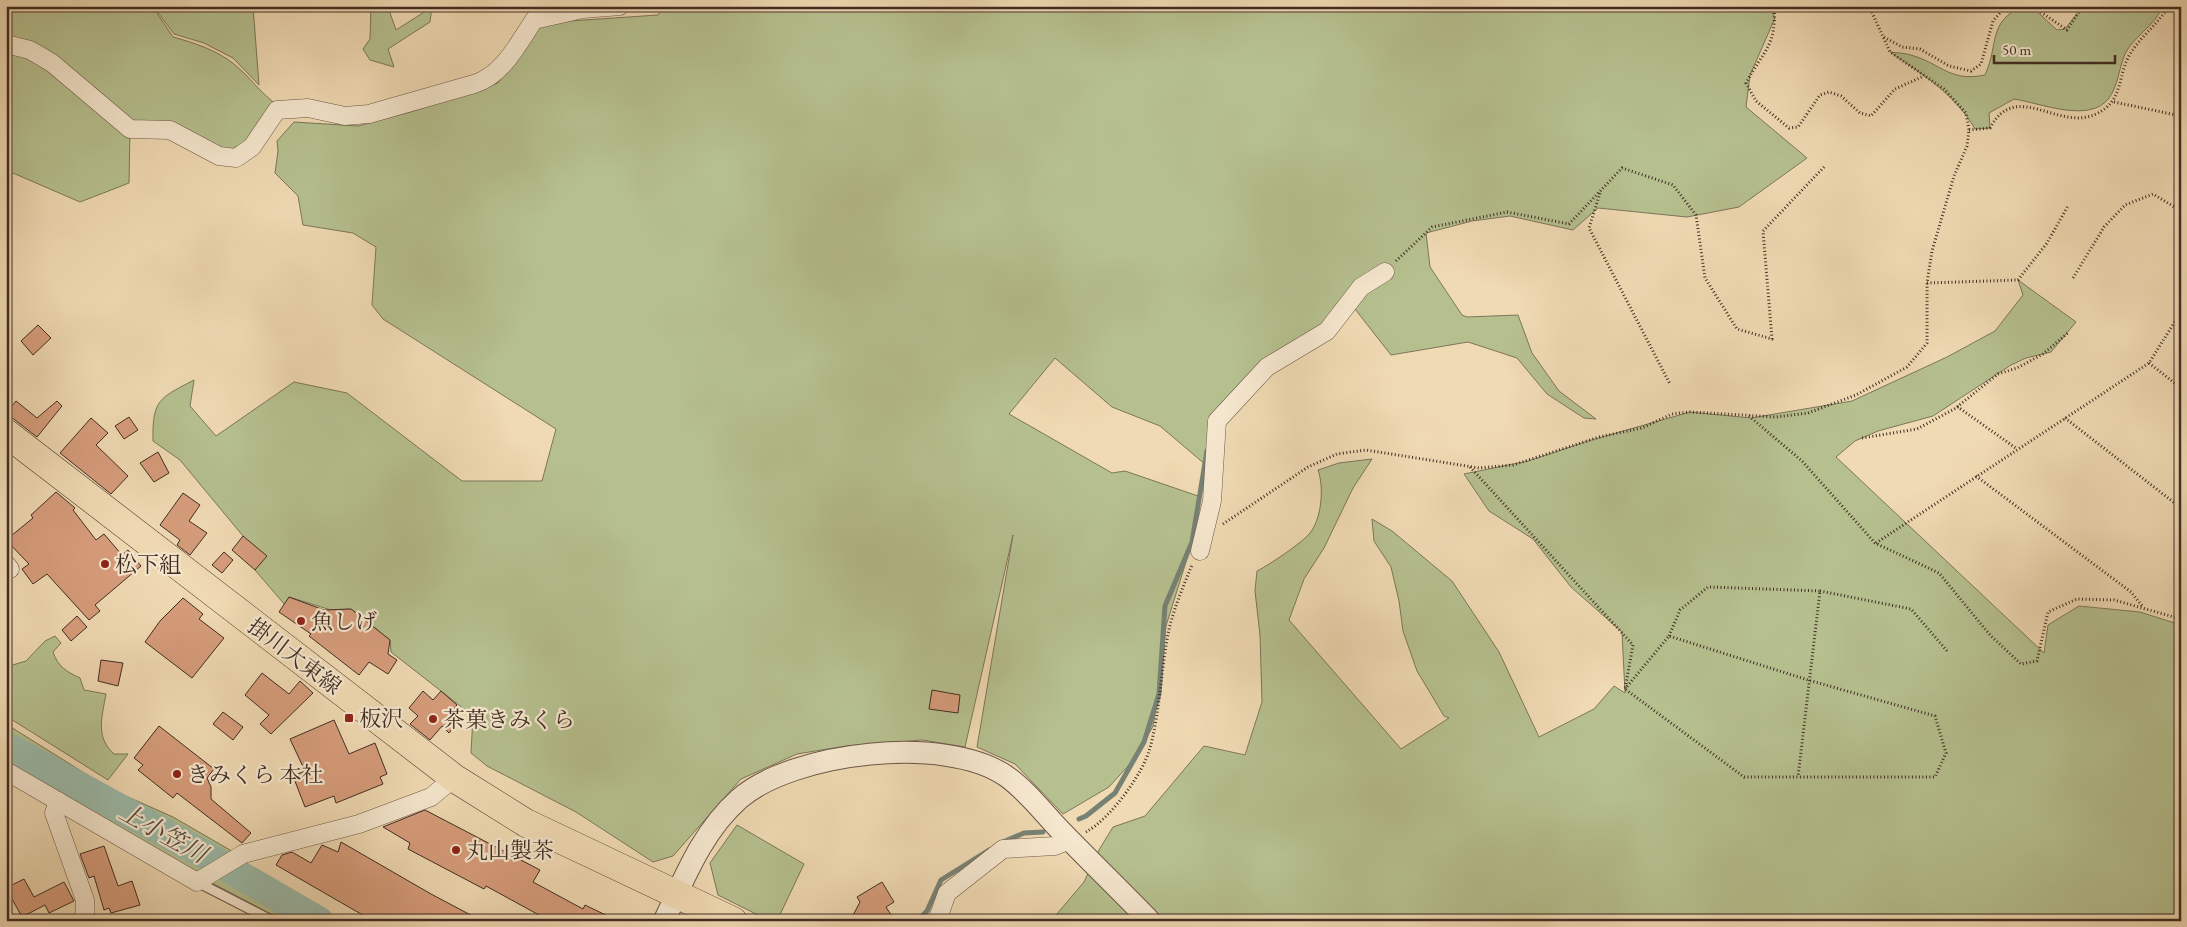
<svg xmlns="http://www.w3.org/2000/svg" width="2187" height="927" viewBox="0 0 2187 927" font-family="'EB Garamond','Noto Serif JP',serif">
	<rect width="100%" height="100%" fill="#f0dab3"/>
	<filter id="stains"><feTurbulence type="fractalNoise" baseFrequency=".004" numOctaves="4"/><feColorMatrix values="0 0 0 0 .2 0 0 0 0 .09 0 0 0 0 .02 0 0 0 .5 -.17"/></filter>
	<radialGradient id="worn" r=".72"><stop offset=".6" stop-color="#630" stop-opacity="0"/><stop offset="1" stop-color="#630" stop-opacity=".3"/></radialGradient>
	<g fill="#b6c08f" stroke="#7c765a">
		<path d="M6,6H152L173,37C195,43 216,50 234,64C248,75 259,91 273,102L249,140L228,151L136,123L6,42Z"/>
		<path d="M153,6H253L259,85L233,58L204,43L174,34Z"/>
		<path d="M371,6H394L390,13L396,30L432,7L430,22L388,49L394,67L370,60L363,49L370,39Z"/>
		<path d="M664,6H1769L1775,18L1750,75L1746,107L1807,158L1739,207L1687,217L1598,208L1573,230L1510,216L1472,221L1426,233L1430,267L1462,315L1467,317L1518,315L1532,353L1559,391L1596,419L1584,418L1547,394L1517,358L1468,342L1391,355L1355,309L1267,367L1217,420L1213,471L1160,426L1112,407L1055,358L1009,414L1112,473L1125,471L1198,496L1195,533L1166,626L1161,678L1153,726L1137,756L1109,787L1063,814L1015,764L977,747L1013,535L965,747L922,740L846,746L797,754L741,779L673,856L653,862L576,812L487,766L471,753L473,716L391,652L390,640L351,609L331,610L289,597L285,605L255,570L243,536L180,460L153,441C152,399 160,398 194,380L190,406L216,436L294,382L347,393L462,481H542L556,429L383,319L372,305L376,247L353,233L303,225L298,196L275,173L278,151L277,141L294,122L358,126L414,111L498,83L540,23L658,15Z"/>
		<path d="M2023,6H2031L2057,30L2065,29L2083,6H2163C2155,26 2133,37 2125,54C2119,68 2118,86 2109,98C2090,124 2040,103 2014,99L1989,113L1990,128L1975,129C1955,94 1923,75 1890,52C1897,53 1906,53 1914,56C1943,65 1950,82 1985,75C1999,45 1987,22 2023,6Z"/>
		<path d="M6,44L52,63L130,129L129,183L80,202L13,173L6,186Z"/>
		<path d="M2018,280L2076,322L2051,352L2026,358L2011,365L1933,416L1878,431L1855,441L1836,457L2044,653L2048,625L2079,606L2140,612L2181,625V921H1051L1084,882L1099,850L1113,827L1145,816L1204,746L1245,755L1262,702L1260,635L1255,591L1257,571C1269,565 1302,543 1310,533C1322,518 1324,487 1318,470L1339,463L1372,459L1353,488L1324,548L1304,579L1289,620L1401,749L1449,718L1444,716L1417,671L1403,631L1399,601L1391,567L1374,541L1372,519L1392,531L1452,581L1499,652L1539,737L1594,709L1614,686L1625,693L1622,632L1571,587L1533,539L1489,511L1464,474L1528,461L1588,441L1690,412L1751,418L1852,401L1947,357L1995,331L2023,295Z"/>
		<path d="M55,636L61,643L53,652C58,667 67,672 80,678L84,690L106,694C102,717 95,737 114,754H128L108,780L6,716V667L26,661L45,641Z"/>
		<path d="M6,724L110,789L173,817L230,850L256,872L342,921H284L193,873L6,768Z"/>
		<path d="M737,825L804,864L777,921H770L718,895L710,863Z"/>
	</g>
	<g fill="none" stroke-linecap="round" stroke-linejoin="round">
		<g stroke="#778274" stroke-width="5">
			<path d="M1079,819L1086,816L1115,793L1144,742L1159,694L1165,606L1192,542L1207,451"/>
			<path d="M1003,842L1024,833L1043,832"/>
			<path d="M917,921L927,911L941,880L989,850"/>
		</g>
		<path stroke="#9bbba9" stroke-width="29" d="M6,746L207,856L319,921"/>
	</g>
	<g fill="#d79d7c" stroke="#412d24">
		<path d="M38,325L51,338L33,355L21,341Z"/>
		<path d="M16,401L37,418L57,401L62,406L37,437L6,413Z"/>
		<path d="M129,417L138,430L124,439L115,426Z"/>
		<path d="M91,418L108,433L96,445L128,476L111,494L60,453Z"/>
		<path d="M158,452L169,473L154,482L140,463Z"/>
		<path d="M56,492L75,508L73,510L96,540L104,534L122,555L128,550L141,566L95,605L100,611L89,620L47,574L33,584L22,569L29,564L6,540L33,518L31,515Z"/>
		<path d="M183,493L200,505L189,521L207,533L190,555L177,545L180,540L160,525Z"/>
		<path d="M243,536L267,556L255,570L232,550Z"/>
		<path d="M224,552L233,560L222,573L212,565Z"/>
		<path d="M289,597L324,610L351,609L390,640L388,654L397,660L388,674L369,662L359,675L309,636L311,634L279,612Z"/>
		<path d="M183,598L203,614L199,619L224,638L192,678L145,642L160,621Z"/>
		<path d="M77,616L87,627L71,641L62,630Z"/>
		<path d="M101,660L123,663L118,686L98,681Z"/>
		<path d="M262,673L289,694L300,681L313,693L271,734L260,724L269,715L245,695Z"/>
		<path d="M932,690L960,695L958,713L929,709Z"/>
		<path d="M423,691L433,700L441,691L457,705L448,715L457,723L449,733L442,726L430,740L410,724L418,716L409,708Z"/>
		<path d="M223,712L243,727L233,740L213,724Z"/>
		<path d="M334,720L349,754L375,743L387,774L380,777L383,784L336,803L334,796L305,807L293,776L305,771L290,739Z"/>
		<path d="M159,726L214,769L207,778L211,787V799L251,833L242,843L177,793L173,798L138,770L143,765L134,758Z"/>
		<path d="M425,810L540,870L533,882L583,909L585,905L618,921H550L486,886L484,889L408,849L410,843L383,827Z"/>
		<path d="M341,842L431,894L482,921H373L276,865L282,855L292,852L311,863L322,845L338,852Z"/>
		<path d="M104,846L118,886L132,881L140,905L111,913L109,908L104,910L94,876L89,878L80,854Z"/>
		<path d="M24,879L34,897L64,882L74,901L49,913L45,905L22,917L6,888Z"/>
		<path d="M882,882L894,902L886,907L895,921H850L860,902L857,897Z"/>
	</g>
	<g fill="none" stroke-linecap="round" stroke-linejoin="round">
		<g stroke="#6d5848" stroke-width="11">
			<path id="service" d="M197,882L273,921"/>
		</g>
		<g stroke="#6d5848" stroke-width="19">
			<g id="minor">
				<path d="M6,44L30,50L52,63L130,129L170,130L219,156L236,158L252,147L277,110L308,108L345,116L369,114L474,84C503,75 518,44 534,20L583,9L620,6"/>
				<path d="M1200,551L1212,501L1217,421L1267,367L1327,331L1361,287L1385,272"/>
				<path d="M6,564L10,569"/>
				<path d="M6,771L197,882L243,854L359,824L431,797L454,778"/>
				<path d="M58,801L54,813L85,900V914L81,921"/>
				<path d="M937,921L947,893L1003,849L1055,846L1070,840"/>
			</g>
		</g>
		<g stroke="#6d5848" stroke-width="23">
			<path id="tertiary" d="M664,921C685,877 702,832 739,799C792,752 946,734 1006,776C1025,789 1043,812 1059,829C1089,860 1120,890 1150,921"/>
		</g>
		<g stroke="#412d24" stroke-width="29">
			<path id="primary" d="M6,433L454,778L526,823L733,921"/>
		</g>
		<g stroke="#412d24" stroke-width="3" stroke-dasharray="1 2.5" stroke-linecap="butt">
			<path d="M1774,6C1777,46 1763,51 1746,83L1756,101L1789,128L1798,127L1820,95L1829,92L1841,96L1860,113L1871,116L1895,89L1924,76"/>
			<path d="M2032,6L2067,30L2083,6"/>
			<path d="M1884,37L1902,47L1920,49L1949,66L1971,71L1981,64L1993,21L2006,6"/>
			<path d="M2114,102L2181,116"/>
			<path d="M2177,115L2181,107"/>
			<path d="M1969,130L1990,128C2016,79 2058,132 2096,114C2124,101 2117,76 2130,54C2141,36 2158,24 2169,6"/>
			<path d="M1600,193L1589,228L1670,384"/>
			<path d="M1396,261L1432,227L1507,212L1569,224L1622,168L1673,185L1696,215L1705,278L1737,329L1772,339L1763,231L1825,166"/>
			<path d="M2073,278L2104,227L2125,205L2153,194L2181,211"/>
			<path d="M1927,283L2018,280L2047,243L2068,206"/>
			<path d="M2149,363L2181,388"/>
			<path d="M1957,407L1998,374L2017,368L2043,354L2068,333"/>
			<path d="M1749,416L1802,461L1875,543L1939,573L1990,635L2021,664L2037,661L2048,612L2077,599L2114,600L2181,619"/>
			<path d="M2065,418L2181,508"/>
			<path d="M1862,438L1917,429L1958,407L2017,449"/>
			<path d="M1470,467L1633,645L1625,689L1744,777H1935L1946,753L1935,716L1808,680L1669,636L1625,689"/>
			<path d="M1976,476L2131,592L2143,607"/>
			<path d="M1223,524L1308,467L1337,454L1366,450L1479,468L1513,465L1599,437L1642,428L1672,414L1690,412L1776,417L1808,413L1856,395L1907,367L1927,343V283L1932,251L1954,176L1967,146L1969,130L1966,113L1944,89L1890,52L1869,6"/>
			<path d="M1876,543L2149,363L2181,312"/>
			<path d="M1820,591L1911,609L1948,652"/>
			<path d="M1669,636L1680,610L1708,587L1820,591L1798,777"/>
			<path d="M1086,832C1110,819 1143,774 1150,748C1160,711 1161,671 1168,634C1173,610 1183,587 1192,565"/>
		</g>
		<use href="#service" stroke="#f5e7ce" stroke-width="9"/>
		<use href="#minor" stroke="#f5e7ce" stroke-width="18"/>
		<use href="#tertiary" stroke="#f5e7ce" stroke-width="21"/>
		<use href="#primary" stroke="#f0dab3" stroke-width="28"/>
	</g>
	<g fill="#8f2418" stroke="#f5e7ce" stroke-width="2">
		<circle cx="105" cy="564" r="5"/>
		<circle cx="301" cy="621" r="5"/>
		<rect x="344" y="713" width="10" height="10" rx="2.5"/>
		<circle cx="433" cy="719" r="5"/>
		<circle cx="177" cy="774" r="5"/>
		<circle cx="456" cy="850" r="5"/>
	</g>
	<g text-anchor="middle" stroke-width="4.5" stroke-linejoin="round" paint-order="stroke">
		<g font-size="22" fill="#412d24" stroke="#f5e7ce" text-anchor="start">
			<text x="115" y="572">松下組</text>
			<text x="311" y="629">魚しげ</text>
			<text x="359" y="726">板沢</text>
			<text x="443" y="727">茶菓きみくら</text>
			<text x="187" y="782">きみくら 本社</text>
			<text x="466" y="858">丸山製茶</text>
		</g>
		<g font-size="22" fill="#412d24" stroke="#f5e7ce">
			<text transform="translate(295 656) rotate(37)" y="8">掛川大東線</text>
		</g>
		<g font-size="24" font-style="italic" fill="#53493f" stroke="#f5e7ce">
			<text transform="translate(163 833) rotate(29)" y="8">上小笠川</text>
		</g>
	</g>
	<rect width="2187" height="927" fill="none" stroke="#f0dab3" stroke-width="25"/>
	<rect x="8" y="8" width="2172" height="912" fill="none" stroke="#412d24" stroke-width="2.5"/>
	<rect x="12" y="12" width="2162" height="902" fill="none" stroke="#412d24"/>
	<path d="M1994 55v8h121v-8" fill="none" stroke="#412d24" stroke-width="2.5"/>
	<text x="2002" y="55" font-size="15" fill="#412d24" stroke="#f5e7ce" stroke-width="4" paint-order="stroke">50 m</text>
	<rect width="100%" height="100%" filter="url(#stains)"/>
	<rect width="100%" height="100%" fill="url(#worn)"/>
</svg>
